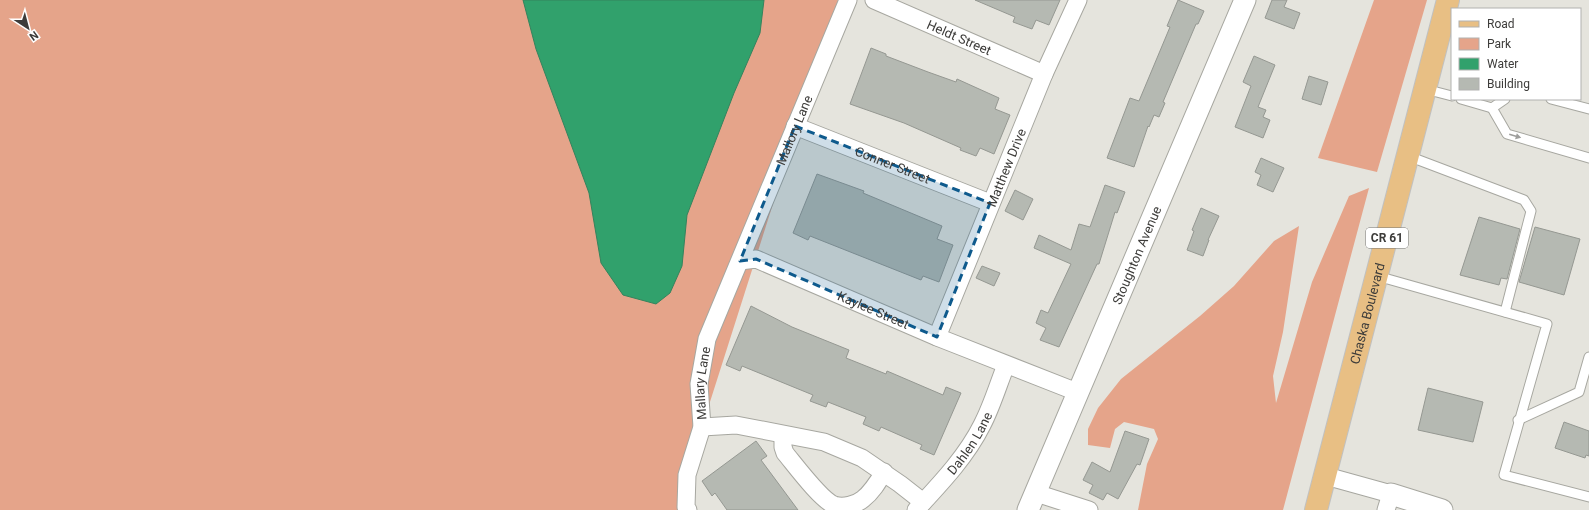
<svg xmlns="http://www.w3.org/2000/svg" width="1589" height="510" viewBox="0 0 1589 510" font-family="Roboto,sans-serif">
	<rect width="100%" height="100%" fill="#e5e4dd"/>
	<g fill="#e5a48a">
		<path d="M0,0H838L702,427L689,510H0Z"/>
		<path d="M1374,0H1427L1377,172L1318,158Z"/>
		<path d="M1369,188L1283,510H1138L1147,464L1158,439L1154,429L1124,422L1115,429L1110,448L1088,445V429L1098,408L1121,379L1200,316L1234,286L1274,241L1299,226L1283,332L1273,376L1276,403L1312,282L1349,196Z"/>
	</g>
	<path fill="#31a16c" stroke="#35835d" d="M523,0H764L760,33L734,93L687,215L682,266L670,293L656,304L623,295L601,263L589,193L536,49Z"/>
	<g fill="#b5b9b2" stroke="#959892">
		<path d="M975,0H1060L1049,25L1036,20L1032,29L1013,22L1015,17Z"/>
		<path d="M1178,0L1204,11L1198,24H1196L1182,57L1163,102L1165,103L1159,117L1154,115L1149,127L1148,126L1134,167L1107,158L1130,98L1139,101L1170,27L1167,26Z"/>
		<path d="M1272,0H1287L1284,7L1300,13L1294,29L1265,18Z"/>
		<path d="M871,48L886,54V56L928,72L956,82L957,79L999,98L995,109L1010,115L994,154L980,148L976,156L960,150L961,148L904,123L850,104Z"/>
		<path d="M1254,56L1275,65L1258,107L1266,110L1263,117L1270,120L1263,138L1235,127L1251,86L1243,82Z"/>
		<path d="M1309,76L1328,82L1321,105L1302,99Z"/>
		<path d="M1261,158L1284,168L1273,192L1257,185L1261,175L1255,172Z"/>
		<path d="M817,174L864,191L863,193L942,226L937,239L953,245L939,282L923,276L921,280L810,236L808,240L793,233Z"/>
		<path d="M1105,185L1125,192L1117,213L1115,212L1099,264H1097L1059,347L1040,340L1046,328L1036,323L1041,310L1048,313L1071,264L1034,248L1039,235L1071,250L1079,224L1090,227Z"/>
		<path d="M1015,190L1033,199L1023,220L1005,211Z"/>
		<path d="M1201,208L1219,216L1208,240H1209L1203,256L1187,250L1194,231L1192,230Z"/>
		<path d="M1479,217L1520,229L1507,279L1501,278L1499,285L1460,275Z"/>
		<path d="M1535,227L1580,239L1564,295L1519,282Z"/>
		<path d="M982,266L1000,273L994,286L976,278Z"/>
		<path d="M751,306L792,327L849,350L846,358L886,374L887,371L943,395L946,387L961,393L934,455L920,449L922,445L881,427L879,431L863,424L866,417L828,402L826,407L810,401L813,395L742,366L740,371L726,365Z"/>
		<path d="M1428,388L1483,402L1473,442L1418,430Z"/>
		<path d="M1564,422L1589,431V456L1586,455L1585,458L1555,448Z"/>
		<path d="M1125,431L1149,439L1140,465L1137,464L1118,499L1107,493L1103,500L1089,493L1093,485L1083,480L1092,462L1110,472Z"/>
		<path d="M756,441L767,456L761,460L798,510H727L715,493L712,496L702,481Z"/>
	</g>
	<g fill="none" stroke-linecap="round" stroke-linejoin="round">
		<g stroke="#a7a7a0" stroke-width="11">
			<g id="service">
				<path d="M1425,89L1452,96"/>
				<path d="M1461,99L1492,108L1505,99"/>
				<path d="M1551,99L1589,109"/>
				<path d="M1492,108L1507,134L1589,158"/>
				<path d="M1408,156L1524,200L1531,211L1505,312"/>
				<path d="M1377,276L1547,324L1504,475L1589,497"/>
				<path d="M1518,420L1579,392L1589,357"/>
			</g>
		</g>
		<g stroke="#a7a7a0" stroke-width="19">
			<g id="minor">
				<path id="s1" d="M874,0L1044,74"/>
				<path id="s2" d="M795,126L990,203"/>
				<path id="s3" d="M740,261L756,259L937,337L1077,392"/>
				<path id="s4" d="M937,337L1044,74L1078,0"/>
				<path d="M702,427L736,425L824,442L862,458L900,484L923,502"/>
				<path d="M783,435V447L785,453C795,465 821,500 834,505C843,508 856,505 863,499C872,492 878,482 884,472"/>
				<path d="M1326,476L1391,494L1386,510"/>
				<path d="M1036,493L1089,510"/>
				<path id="s5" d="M688,510L686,507L687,475L702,427L699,384L707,339L848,0"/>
				<path id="s6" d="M916,510C940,484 966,457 982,425C992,406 998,385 1006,365"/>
			</g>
		</g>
		<g stroke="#a7a7a0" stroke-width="23">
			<g id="tertiary">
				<path d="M1391,494L1442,510"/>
				<path id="s7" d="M1028,510L1245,0"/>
			</g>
		</g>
		<g stroke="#c1c1c0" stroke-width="24">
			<g id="primary">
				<path id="s8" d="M1316,510L1448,0"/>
			</g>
		</g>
		<use href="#service" stroke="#fff" stroke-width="9"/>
		<use href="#minor" stroke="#fff" stroke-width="17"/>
		<use href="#tertiary" stroke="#fff" stroke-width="21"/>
		<use href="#primary" stroke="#e8bf84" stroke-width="22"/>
	</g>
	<defs><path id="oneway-solid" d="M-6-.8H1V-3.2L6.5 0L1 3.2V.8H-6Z"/></defs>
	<use fill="#9e9e9c" href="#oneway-solid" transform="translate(1515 136) rotate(16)"/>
	<path fill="#0e5a8d" fill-opacity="0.2" stroke="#0e5a8d" stroke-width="3" stroke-dasharray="8 5" stroke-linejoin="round" d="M795,126L990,203L937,337L756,259L740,261Z"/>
	<g text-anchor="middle" stroke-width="3.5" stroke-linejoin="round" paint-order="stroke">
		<rect fill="#fff" stroke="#777675" stroke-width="1" x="1366" y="228" width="42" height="20" rx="3"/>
		<g font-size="12" font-weight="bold" fill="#3d3c3a">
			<text x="1387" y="242">CR 61</text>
		</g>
		<g font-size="13" fill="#3d3c3a" stroke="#fff">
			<text dy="5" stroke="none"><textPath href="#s1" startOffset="93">Heldt Street</textPath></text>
			<text dy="5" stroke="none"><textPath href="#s5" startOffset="401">Mallory Lane</textPath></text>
			<text dy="5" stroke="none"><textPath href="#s2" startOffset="105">Conner Street</textPath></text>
			<text dy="5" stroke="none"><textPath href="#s4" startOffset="183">Matthew Drive</textPath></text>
			<text dy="5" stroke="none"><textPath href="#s7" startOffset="277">Stoughton Avenue</textPath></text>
			<text dy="5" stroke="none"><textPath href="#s3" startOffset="144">Kaylee Street</textPath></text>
			<text dy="5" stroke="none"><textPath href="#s8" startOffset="203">Chaska Boulevard</textPath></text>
			<text dy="5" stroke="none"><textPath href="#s5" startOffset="130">Mallary Lane</textPath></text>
			<text dy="5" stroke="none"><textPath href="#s6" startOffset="86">Dahlen Lane</textPath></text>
		</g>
	</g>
	<rect x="1451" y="8" width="130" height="92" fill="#ffffff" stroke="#b1b1b0"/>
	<rect x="1459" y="21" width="20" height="6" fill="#e8bf84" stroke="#b1b1b0"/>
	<text x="1487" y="28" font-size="12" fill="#3d3c3a">Road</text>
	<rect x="1459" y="38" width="20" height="12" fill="#e5a48a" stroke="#b1b1b0"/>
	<text x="1487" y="48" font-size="12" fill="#3d3c3a">Park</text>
	<rect x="1459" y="58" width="20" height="12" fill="#31a16c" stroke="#b1b1b0"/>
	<text x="1487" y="68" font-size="12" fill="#3d3c3a">Water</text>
	<rect x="1459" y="78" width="20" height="12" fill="#b5b9b2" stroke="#b1b1b0"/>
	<text x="1487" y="88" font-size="12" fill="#3d3c3a">Building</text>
	<g transform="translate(28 28) rotate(144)" stroke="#ffffff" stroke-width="3" paint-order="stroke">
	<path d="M0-3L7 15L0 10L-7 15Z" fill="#3d3c3a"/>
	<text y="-6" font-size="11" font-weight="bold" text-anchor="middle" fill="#3d3c3a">N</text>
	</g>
</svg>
